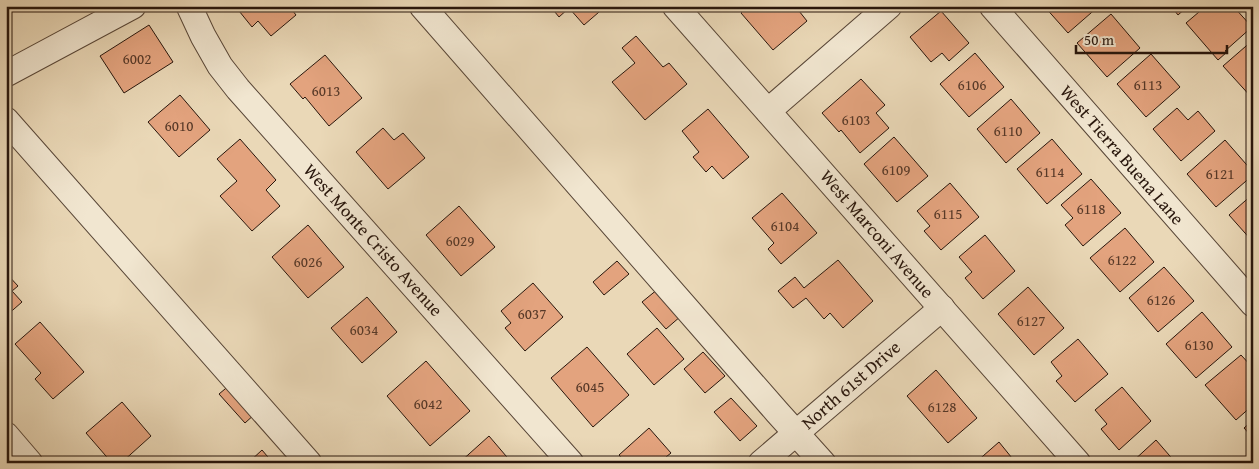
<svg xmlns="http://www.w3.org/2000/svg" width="1259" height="469" viewBox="0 0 1259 469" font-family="'Gentium Book Plus',serif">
	<rect width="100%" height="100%" fill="#ead8b7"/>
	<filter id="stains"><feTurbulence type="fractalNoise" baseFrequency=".004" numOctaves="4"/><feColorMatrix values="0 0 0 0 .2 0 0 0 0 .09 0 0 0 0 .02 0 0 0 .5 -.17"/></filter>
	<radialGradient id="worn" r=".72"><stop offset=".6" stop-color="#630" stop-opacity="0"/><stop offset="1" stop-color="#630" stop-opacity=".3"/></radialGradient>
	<g fill="#e3a37e" stroke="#28160c">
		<path d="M6,6H18L19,8L8,14L6,12Z"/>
		<path d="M235,6H289L296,15L271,36L258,21L252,27Z"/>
		<path d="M550,6H606L584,25L569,8L559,17Z"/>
		<path d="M748,6H795L807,21L773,50L741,13Z"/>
		<path d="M1044,6H1099L1068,33Z"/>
		<path d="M1171,6H1188L1178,15Z"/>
		<path d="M1206,6H1233L1252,27L1225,51L1227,52L1218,60L1186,23Z"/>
		<path d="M941,11L969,43L949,61L942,53L931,62L910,37Z"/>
		<path d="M1111,14L1140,48L1107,77L1077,43Z"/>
		<path d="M149,25L173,62L124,93L100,56Z"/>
		<path d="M636,36L663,67L669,63L687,84L645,120L612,82L635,63L622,48Z"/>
		<path d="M1253,40V99L1223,66Z"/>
		<path d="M975,53L1004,87L969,117L940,84Z"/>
		<path d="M1151,54L1180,87L1146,117L1117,84Z"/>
		<path d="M325,55L362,98L329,126L305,97L303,99L290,84Z"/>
		<path d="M861,79L885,105L876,113L889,128L860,153L841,130L839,132L822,113Z"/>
		<path d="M180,95L210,130L179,157L148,122Z"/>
		<path d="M1011,99L1040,133L1006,163L977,129Z"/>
		<path d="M1177,108L1188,120L1198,111L1215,131L1181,161L1153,129Z"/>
		<path d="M708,109L749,157L723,179L712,166L706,172L693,157L699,152L682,131Z"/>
		<path d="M383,128L394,140L403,133L425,158L388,189L356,152Z"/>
		<path d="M894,137L928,176L897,202L864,164Z"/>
		<path d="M240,139L276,180L266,190L280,206L252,231L220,196L237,181L217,159Z"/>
		<path d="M1052,139L1082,174L1047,204L1017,169Z"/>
		<path d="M1225,140L1253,172V175L1216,207L1187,174Z"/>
		<path d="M1091,179L1121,213L1083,246L1065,225L1073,218L1061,205Z"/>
		<path d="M950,183L979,217L941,250L924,231L930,226L917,211Z"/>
		<path d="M782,193L817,233L781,264L768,249L774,243L752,218Z"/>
		<path d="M1253,194V242L1229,215Z"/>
		<path d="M459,206L495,247L461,276L426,235Z"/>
		<path d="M308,225L344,267L308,298L272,257Z"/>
		<path d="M1125,228L1154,262L1120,292L1090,258Z"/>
		<path d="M985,235L1015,271L983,299L965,278L972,272L959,257Z"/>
		<path d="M838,260L873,301L843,328L830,313L824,319L806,298L793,308L778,291L795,277L804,288Z"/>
		<path d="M617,261L629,274L604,295L593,282Z"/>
		<path d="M1164,267L1194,301L1158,332L1129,298Z"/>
		<path d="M6,273L18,286L12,291L22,302L6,316Z"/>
		<path d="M533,283L563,317L525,351L505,328L511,323L501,311Z"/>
		<path d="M1028,287L1064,328L1034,355L998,314Z"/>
		<path d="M658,289L681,316L666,329L642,302Z"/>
		<path d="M367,297L397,332L362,363L331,328Z"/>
		<path d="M1202,312L1232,347L1196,378L1166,344Z"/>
		<path d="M40,322L84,372L53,399L35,379L41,373L15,344Z"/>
		<path d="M657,328L684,359L654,385L627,354Z"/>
		<path d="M1078,339L1108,374L1075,402L1056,381L1062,376L1051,362Z"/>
		<path d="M587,347L629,395L593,427L551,378Z"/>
		<path d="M703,352L725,376L705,393L684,369Z"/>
		<path d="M1241,355L1253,368V405L1236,420L1205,385Z"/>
		<path d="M426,361L470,411L430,446L387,396Z"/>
		<path d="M936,370L977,418L948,443L907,396Z"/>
		<path d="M231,384L256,413L245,423L219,394Z"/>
		<path d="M1122,387L1151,421L1119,450L1101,429L1107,424L1095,410Z"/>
		<path d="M731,398L757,426L740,441L714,412Z"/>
		<path d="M122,402L151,436L121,463H112L86,433Z"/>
		<path d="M1253,420V438L1244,428Z"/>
		<path d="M649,428L671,453L666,457L671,463H626L619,455Z"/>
		<path d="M489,436L512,463H459Z"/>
		<path d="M1156,440L1176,463H1131Z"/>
		<path d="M999,442L1016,463H975Z"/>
		<path d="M262,450L273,463H248Z"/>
	</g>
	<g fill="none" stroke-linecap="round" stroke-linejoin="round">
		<g stroke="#584637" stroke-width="27">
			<g id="minor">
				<path d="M189,6L203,36L220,66L238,89L571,463"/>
				<path d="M422,6L777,412L823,463"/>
				<path d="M675,6L1078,463"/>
				<path d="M992,6L1253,304"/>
				<path d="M6,74L133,6"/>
				<path d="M768,111L889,6"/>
				<path d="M6,120L309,463"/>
				<path d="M6,435L30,463"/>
				<path d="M761,463L942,308"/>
			</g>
		</g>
		<use href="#minor" stroke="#f1e6d0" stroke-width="25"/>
	</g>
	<g text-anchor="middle" stroke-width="4" stroke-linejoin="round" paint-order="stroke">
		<g font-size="15" fill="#573928">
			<text x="137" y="64">6002</text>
			<text x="972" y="90">6106</text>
			<text x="1148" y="90">6113</text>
			<text x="326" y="96">6013</text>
			<text x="856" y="125">6103</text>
			<text x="179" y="131">6010</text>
			<text x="1008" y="136">6110</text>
			<text x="896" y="175">6109</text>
			<text x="1050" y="177">6114</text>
			<text x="1220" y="179">6121</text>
			<text x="1091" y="214">6118</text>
			<text x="948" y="219">6115</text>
			<text x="785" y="231">6104</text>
			<text x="460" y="246">6029</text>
			<text x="1122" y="265">6122</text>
			<text x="308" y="267">6026</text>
			<text x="1161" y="305">6126</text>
			<text x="532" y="319">6037</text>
			<text x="1031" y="326">6127</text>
			<text x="364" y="335">6034</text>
			<text x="1199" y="350">6130</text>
			<text x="590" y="392">6045</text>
			<text x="428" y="409">6042</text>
			<text x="942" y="412">6128</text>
		</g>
		<g font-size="18" fill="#28160c" stroke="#f1e6d0">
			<text transform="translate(1122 155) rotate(49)" y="6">West Tierra Buena Lane</text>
			<text transform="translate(877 234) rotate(49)" y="6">West Marconi Avenue</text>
			<text transform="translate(373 240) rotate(48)" y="6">West Monte Cristo Avenue</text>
			<text transform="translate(851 385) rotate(-41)" y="6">North 61st Drive</text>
		</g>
	</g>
	<rect width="1259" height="469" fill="none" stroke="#ead8b7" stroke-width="25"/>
	<rect x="8" y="8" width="1244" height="454" fill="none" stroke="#28160c" stroke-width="2.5"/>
	<rect x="12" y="12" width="1234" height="444" fill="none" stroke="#28160c"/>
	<path d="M1076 45v8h151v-8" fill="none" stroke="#28160c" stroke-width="2.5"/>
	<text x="1084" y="45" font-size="15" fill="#28160c" stroke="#f1e6d0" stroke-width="4" paint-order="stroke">50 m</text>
	<rect width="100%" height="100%" filter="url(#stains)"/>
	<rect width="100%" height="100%" fill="url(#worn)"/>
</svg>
